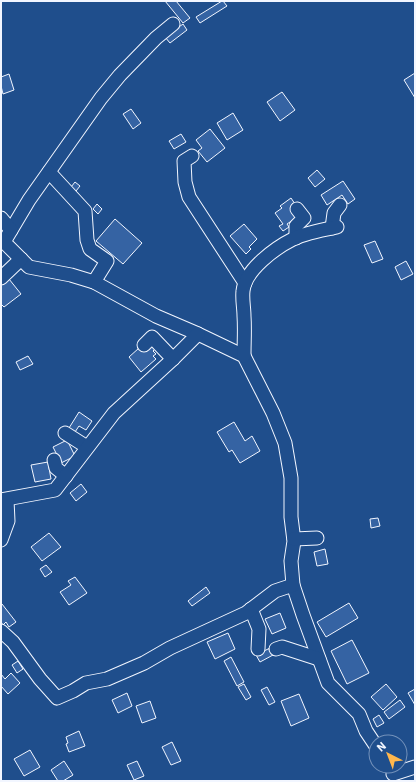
<svg xmlns="http://www.w3.org/2000/svg" width="416" height="782" viewBox="0 0 416 782" font-family="'IBM Plex Sans',sans-serif">
	<rect width="100%" height="100%" fill="#1f4e8c"/>
	<g fill="#3563a3" stroke="#f2f6ff">
		<path d="M165,1H176L190,18L183,23Z"/>
		<path d="M222,1H223L227,6L200,23L196,17Z"/>
		<path d="M183,24L187,30L170,43L165,37Z"/>
		<path d="M415,73V98L404,80Z"/>
		<path d="M9,74L14,90L3,94L1,86V77Z"/>
		<path d="M282,92L295,110L280,121L267,102Z"/>
		<path d="M131,109L141,123L133,129L123,114Z"/>
		<path d="M233,113L243,130L227,140L217,123Z"/>
		<path d="M210,129L225,148L207,162L198,151L202,148L196,140Z"/>
		<path d="M181,134L186,142L174,149L169,141Z"/>
		<path d="M317,170L325,179L315,187L308,178Z"/>
		<path d="M343,181L355,199L348,204L342,195L327,205L321,195Z"/>
		<path d="M75,182L80,186L76,191L71,187Z"/>
		<path d="M291,198L295,204L299,216L287,224L289,227L283,231L279,226L283,224L275,213L282,208L280,206Z"/>
		<path d="M97,204L102,209L98,214L93,209Z"/>
		<path d="M115,219L142,243L123,264L96,241Z"/>
		<path d="M244,224L257,239L249,247L251,249L246,254L230,236Z"/>
		<path d="M375,241L383,259L372,263L364,245Z"/>
		<path d="M406,261L413,274L401,280L395,267Z"/>
		<path d="M9,279L21,294L4,307L1,304V285Z"/>
		<path d="M150,343L155,349L153,351L156,354L153,356L156,359L141,372L129,357L139,348Z"/>
		<path d="M28,356L33,364L20,370L16,362Z"/>
		<path d="M79,412L92,421L86,430L79,426L75,432L69,428Z"/>
		<path d="M234,422L245,441L252,436L260,451L240,463L232,450L229,452L217,432Z"/>
		<path d="M67,440L75,456L61,463L53,447Z"/>
		<path d="M48,462L51,479L35,482L31,465Z"/>
		<path d="M81,484L87,492L76,501L70,493Z"/>
		<path d="M378,518L380,526L371,528L370,519Z"/>
		<path d="M49,533L61,547L42,561L31,547Z"/>
		<path d="M325,549L328,564L317,566L314,552Z"/>
		<path d="M46,565L52,572L45,577L40,569Z"/>
		<path d="M75,577L87,593L69,605L60,592L71,585L68,581Z"/>
		<path d="M206,587L210,593L192,606L188,601Z"/>
		<path d="M349,603L358,618L326,637L317,622Z"/>
		<path d="M2,604L16,622L9,627L6,622L3,625L1,622V605Z"/>
		<path d="M280,613L286,628L272,634L265,619Z"/>
		<path d="M228,633L235,649L215,659L207,642Z"/>
		<path d="M352,640L369,673L347,684L331,651Z"/>
		<path d="M270,648L273,655L260,662L256,655Z"/>
		<path d="M231,657L244,682L237,686L224,661Z"/>
		<path d="M18,661L23,669L17,673L12,665Z"/>
		<path d="M11,673L20,683L8,694L1,686V674L5,679Z"/>
		<path d="M244,684L251,697L246,700L238,687Z"/>
		<path d="M386,684L397,697L383,710L371,697Z"/>
		<path d="M267,687L275,702L269,705L261,690Z"/>
		<path d="M415,689V705L408,693Z"/>
		<path d="M127,693L132,706L118,713L112,700Z"/>
		<path d="M299,694L309,718L291,726L281,701Z"/>
		<path d="M400,700L405,707L389,719L384,712Z"/>
		<path d="M150,701L156,718L142,723L136,706Z"/>
		<path d="M379,715L384,723L377,727L373,719Z"/>
		<path d="M79,731L85,746L69,752L66,744L68,743L66,737Z"/>
		<path d="M172,742L181,761L171,765L162,747Z"/>
		<path d="M30,750L40,767L24,776L14,759Z"/>
		<path d="M64,761L73,775L63,781H58L51,770Z"/>
		<path d="M137,761L144,776L134,780L127,765Z"/>
	</g>
	<g fill="none" stroke-linecap="round" stroke-linejoin="round">
		<g stroke="#f2f6ff" stroke-width="15">
			<g id="minor">
				<path d="M173,24L156,38L120,75L101,98L29,200L4,242L29,267L71,275L94,282L156,316L198,334L244,356L273,413L285,443L291,478V517L294,541L291,561L293,585L303,615L328,683L359,714L366,731L376,746"/>
				<path d="M192,156L184,161L185,182L189,197L245,283"/>
				<path d="M49,172L85,211L87,240L90,249L107,261L94,282"/>
				<path d="M1,218L11,230"/>
				<path d="M332,228L334,213L340,205"/>
				<path d="M296,238V226L304,218L297,209"/>
				<path d="M1,278L21,259"/>
				<path d="M144,345L152,337L173,359"/>
				<path d="M244,356C244,342 245,329 244,316C244,308 242,299 243,291C245,270 275,248 293,239C306,233 322,230 337,227"/>
				<path d="M65,433L87,447"/>
				<path d="M54,460L56,468L66,476"/>
				<path d="M1,500L55,490L114,413L173,359L198,334"/>
				<path d="M294,539L317,538"/>
				<path d="M1,540L8,521L7,500"/>
				<path d="M251,609L259,629L258,649"/>
				<path d="M1,631L13,642L40,679L57,698L73,691L86,683L107,679L144,663L170,648L246,613L275,591L293,585"/>
				<path d="M276,649L282,647L319,659"/>
				<path d="M393,774L415,767"/>
			</g>
		</g>
		<use href="#minor" stroke="#1f4e8c" stroke-width="13"/>
	</g>
	<rect width="416" height="782" fill="none" stroke="#f2f6ff" stroke-width="4"/>
	<g transform="translate(388 754) rotate(318)"><circle r="19" fill="#1f4e8c" stroke="#7391ba"/>
	<path d="M0-3L7 15L0 10L-7 15Z" fill="#ffb74d"/>
	<text y="-6" font-size="11" font-weight="bold" text-anchor="middle" fill="#f2f6ff">N</text>
	</g>
</svg>
